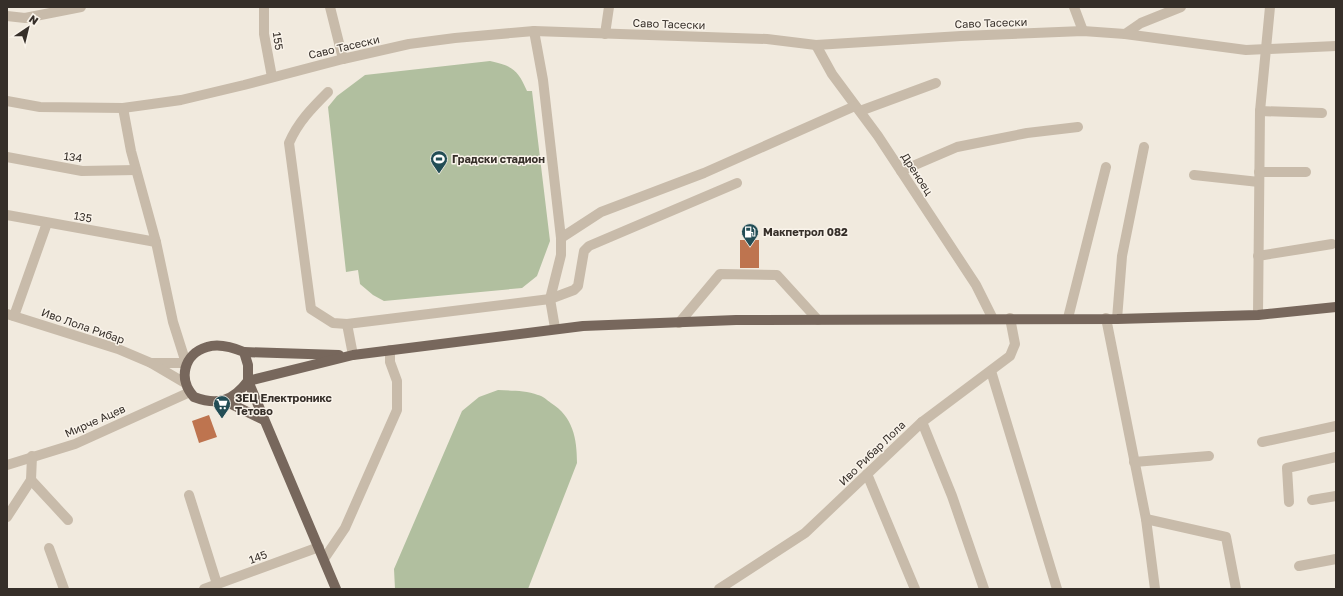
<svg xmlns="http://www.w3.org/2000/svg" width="1343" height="596" viewBox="0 0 1343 596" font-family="'Golos Text',sans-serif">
	<rect width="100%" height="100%" fill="#f1eade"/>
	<g fill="#b1bf9f">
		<path d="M490,61C513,66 518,70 527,91H532L550,241L537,276L522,288L384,301L373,295L360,284L358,270L346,272L328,107L337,96L365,75Z"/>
		<path d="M498,390C511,391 525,390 538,395C543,396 547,400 551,403C573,417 577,438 577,463L528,589H395L394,569L462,411L479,397Z"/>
	</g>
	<g fill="#be744f">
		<rect x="740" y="240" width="19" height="28"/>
		<path d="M209,415L217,437L199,443L192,421Z"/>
	</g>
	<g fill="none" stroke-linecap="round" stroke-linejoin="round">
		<g stroke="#c8bbaa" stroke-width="10">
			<path d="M264,7V34L272,77"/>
			<path d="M330,7L343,59"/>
			<path d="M1074,7L1083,31"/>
			<path d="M7,16L25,18L81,7"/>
			<path d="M534,31L543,80L561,238V255L550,299L555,328"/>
			<path d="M605,34L609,7"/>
			<path d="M1125,34L1141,23L1181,7"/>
			<path d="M816,45L832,74L878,136L976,285L993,319"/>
			<path d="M328,92C312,108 298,122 289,143L311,309L333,323L347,324L550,299L574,290L578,286L584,251L589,246L737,183"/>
			<path d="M7,101L40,107L123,108L181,100L244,85L343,59L409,44L455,38L534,31L767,39L816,45L961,36L1083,31L1125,34L1246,50L1336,46"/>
			<path d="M123,108L131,151L156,242L173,322L186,363H151"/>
			<path d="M860,111L936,83"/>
			<path d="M1260,111L1322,113"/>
			<path d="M7,157L82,171L136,170"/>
			<path d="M901,171L957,147L1027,133L1078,127"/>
			<path d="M1259,172H1306"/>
			<path d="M1194,175L1259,182"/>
			<path d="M7,215L156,242"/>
			<path d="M561,238L601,212L704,173L855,106"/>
			<path d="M1258,256L1332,244"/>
			<path d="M7,314L118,349L151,363L185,383"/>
			<path d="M1258,315L1260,111L1270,7"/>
			<path d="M14,316L47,223"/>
			<path d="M1068,318L1106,167"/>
			<path d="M1106,318L1146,519L1155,589"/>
			<path d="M1117,319L1122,256L1144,147"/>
			<path d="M679,323L720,274L777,275L818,320"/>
			<path d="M347,324L353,355"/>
			<path d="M991,371L1057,589"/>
			<path d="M922,422L952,496L984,589"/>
			<path d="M1262,442L1336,426"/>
			<path d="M1134,462L1209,456"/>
			<path d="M7,465L75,444L190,392"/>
			<path d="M867,474L915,589"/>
			<path d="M31,480L68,520"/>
			<path d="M189,495L217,584"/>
			<path d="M1312,500L1336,496"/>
			<path d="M1289,502L1287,468L1336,457"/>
			<path d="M7,517L31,480L32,456"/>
			<path d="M1146,519L1226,537L1236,589"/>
			<path d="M49,548L64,589"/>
			<path d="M324,559L345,528L397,410V381L390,362V350"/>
			<path d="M1299,566L1336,559"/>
			<path d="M204,589L319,547"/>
			<path d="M719,589L805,533L922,422L1010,356L1015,344L1010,318"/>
		</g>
		<g stroke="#77675c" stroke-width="10">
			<path d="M244,352L339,355"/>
			<path d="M223,400L264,420"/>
			<path d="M336,589L248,381V365L244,352C232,347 219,343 207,347C183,354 178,380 194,397C218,406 233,401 248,381L353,355L583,326L736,320L1117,319L1258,315L1336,307"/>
		</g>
	</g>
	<defs>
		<g id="stadium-pin" transform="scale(0.9)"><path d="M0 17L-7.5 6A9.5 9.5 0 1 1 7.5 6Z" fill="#224d55" stroke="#f9f3ea"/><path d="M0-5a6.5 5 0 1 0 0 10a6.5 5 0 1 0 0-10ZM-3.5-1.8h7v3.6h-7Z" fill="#fff"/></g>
		<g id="fuel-pin" transform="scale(0.9)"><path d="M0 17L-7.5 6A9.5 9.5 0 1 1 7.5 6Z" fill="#224d55" stroke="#f9f3ea"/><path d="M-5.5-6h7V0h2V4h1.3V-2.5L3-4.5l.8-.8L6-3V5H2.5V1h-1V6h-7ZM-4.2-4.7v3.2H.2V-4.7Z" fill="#fff"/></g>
		<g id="supermarket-pin" transform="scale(0.9)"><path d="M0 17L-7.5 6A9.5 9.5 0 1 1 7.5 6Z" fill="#224d55" stroke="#f9f3ea"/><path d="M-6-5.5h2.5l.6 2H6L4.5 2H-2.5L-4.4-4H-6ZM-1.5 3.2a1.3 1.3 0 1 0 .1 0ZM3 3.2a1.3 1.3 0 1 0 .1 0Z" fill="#fff"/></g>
	</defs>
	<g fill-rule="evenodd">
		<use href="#stadium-pin" x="439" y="159"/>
		<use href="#fuel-pin" x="750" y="232"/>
		<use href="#supermarket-pin" x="222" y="404"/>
	</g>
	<g text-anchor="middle" stroke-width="3" stroke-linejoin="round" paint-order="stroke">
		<g font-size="11" fill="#362f29" stroke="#f9f3ea">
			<text transform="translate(991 23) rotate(-2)" y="4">Саво Тасески</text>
			<text transform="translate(669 24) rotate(2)" y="4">Саво Тасески</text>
			<text transform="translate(278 41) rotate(82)" y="4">155</text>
			<text transform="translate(344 47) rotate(-13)" y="4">Саво Тасески</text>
			<text transform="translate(73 157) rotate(8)" y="4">134</text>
			<text transform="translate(917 174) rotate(57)" y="4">Дреноец</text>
			<text transform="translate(83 217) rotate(10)" y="4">135</text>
			<text transform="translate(83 326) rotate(19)" y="4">Иво Лола Рибар</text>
			<text transform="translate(95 421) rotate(-24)" y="4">Мирче Ацев</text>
			<text transform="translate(872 453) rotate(-44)" y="4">Иво Рибар Лола</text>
			<text transform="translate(258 557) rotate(-20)" y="4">145</text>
		</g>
		<g font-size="11" font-weight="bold" fill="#362f29" stroke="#f9f3ea" text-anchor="start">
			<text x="452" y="163">Градски стадион</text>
			<text x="763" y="236">Макпетрол 082</text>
			<text x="235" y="402">ЗЕЦ Електроникс<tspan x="235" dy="13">Тетово</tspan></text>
		</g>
	</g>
	<rect width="1343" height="596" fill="none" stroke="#362f29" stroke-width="16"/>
	<g transform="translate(28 28) rotate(35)" stroke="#f9f3ea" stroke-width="3" paint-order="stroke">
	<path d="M0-3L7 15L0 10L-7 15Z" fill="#362f29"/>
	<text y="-6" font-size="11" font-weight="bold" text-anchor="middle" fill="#362f29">N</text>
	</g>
</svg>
